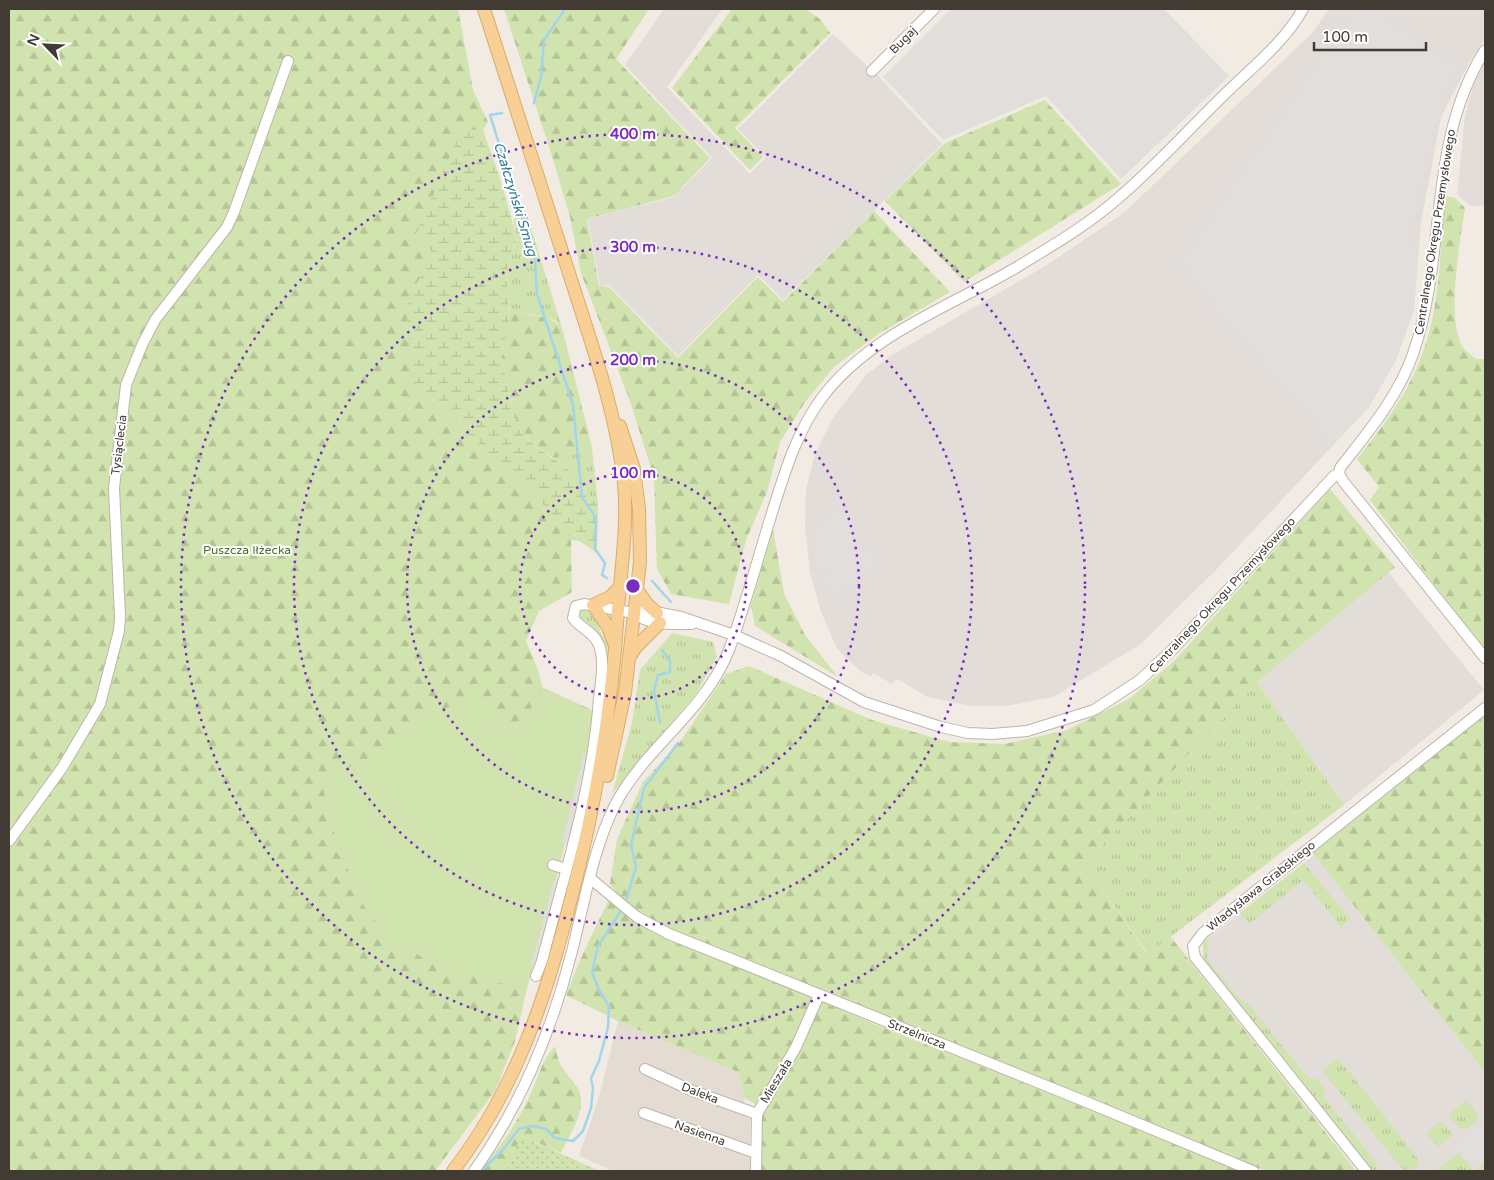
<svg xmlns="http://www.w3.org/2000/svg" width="1494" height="1180" viewBox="0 0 1494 1180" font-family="'Varela Round',sans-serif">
	<defs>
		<pattern id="grass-tufts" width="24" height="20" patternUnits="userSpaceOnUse" patternTransform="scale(1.25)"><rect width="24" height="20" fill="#d1e3ae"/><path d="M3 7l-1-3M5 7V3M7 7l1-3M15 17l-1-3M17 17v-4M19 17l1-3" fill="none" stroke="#b5c496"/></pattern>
		<pattern id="forest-firs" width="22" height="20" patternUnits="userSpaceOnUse" patternTransform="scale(1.25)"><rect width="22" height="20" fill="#d1e3ae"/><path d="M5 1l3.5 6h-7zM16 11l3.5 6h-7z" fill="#b5c496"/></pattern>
		<pattern id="wetland-marsh" width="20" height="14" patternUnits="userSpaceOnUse" patternTransform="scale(1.25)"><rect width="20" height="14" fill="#d1e3ae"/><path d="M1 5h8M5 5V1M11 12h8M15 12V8" fill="none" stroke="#b5c496"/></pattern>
		<pattern id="park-dots" width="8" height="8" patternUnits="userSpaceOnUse" patternTransform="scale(1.25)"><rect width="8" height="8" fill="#d1e3ae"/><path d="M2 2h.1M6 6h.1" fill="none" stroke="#b5c496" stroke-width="1.8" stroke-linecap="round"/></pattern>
	</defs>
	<rect width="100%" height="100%" fill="#f1ebe3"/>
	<path fill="#e4dcd2" d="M618,1021L738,1072L745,1098L743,1107L750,1114V1171H613L579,1156L599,1097Z"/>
	<g fill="#e2ddd9">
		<path d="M664,9H722L667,87L750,174L766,157L738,129L833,34L878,76L942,144L783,300L758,275L678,356L609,285L600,286L588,219L674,197L712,158L625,65Z"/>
		<path d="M1329,9H1485V38L1468,65L1441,117L1421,223L1414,309L1396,360L1369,407L1217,569L1141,644L1053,697L1006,706H972L928,697L897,679L892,684L873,673L871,677L860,671L837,649L820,609L810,572L805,525L806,489L815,454L832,419L866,375L892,355L1047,265L1125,212L1312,33Z"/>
		<path d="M1485,59V206H1470L1457,194L1465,116L1477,72Z"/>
		<path d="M1388,572L1484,690L1344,805L1257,682Z"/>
		<path d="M1314,855L1485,1071V1171H1373L1203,957V942Z"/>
	</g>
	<g fill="url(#grass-tufts)">
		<path d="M527,215L562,328C560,326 557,321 554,320C547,317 515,310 510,311L507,297L508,270L517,238L513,219Z"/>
		<path d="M592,447L598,506L567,468L554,458Z"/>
		<path d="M582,609L591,610L596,614L601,633L609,646L610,663L605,644H602C597,632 592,625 581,619L579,612Z"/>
		<path d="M672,633L713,642L717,657L696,694L612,794L632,723L640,670Z"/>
		<path d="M1257,682L1344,805L1148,954L1084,864Z"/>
		<path d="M1304,863L1350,919L1341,927L1303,880L1249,924L1240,913Z"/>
		<path d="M1209,938L1207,959L1244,1004L1247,1002L1308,1078L1317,1079L1326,1091L1322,1095L1375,1161L1374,1164L1380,1171H1373L1204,959L1203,942Z"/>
		<path d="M1338,1058L1419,1160C1420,1169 1411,1171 1404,1171L1322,1071Z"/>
		<path d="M1467,1100L1478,1116L1476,1123L1464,1130L1457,1125L1448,1115Z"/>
		<path d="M1441,1121L1453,1135L1438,1147L1426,1133Z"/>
		<path d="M1459,1153L1474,1170L1485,1161V1171H1435Z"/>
	</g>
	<g fill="url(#forest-firs)">
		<path d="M9,9H458L473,90L488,122L483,130H461L432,252L424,272L414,381L489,454L535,495L571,539L572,592L539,611L526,641L538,670L542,687L596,712L555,739L503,734L507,729L494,720L514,985L527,988L515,1041L495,1091L435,1171H9Z"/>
		<path d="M504,9H649L616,59L710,158L674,196L587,219L599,286L609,287L678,358L758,277L783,302L874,211L950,292L880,333L835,366L805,402L780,442L767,492L746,540L729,604L671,594L657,569L654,478L631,404L581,273L570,217L552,156Z"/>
		<path d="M732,9H805L820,19L830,33L735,128L763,157L750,170L672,88Z"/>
		<path d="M1045,100L1121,184L964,282L885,201L945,143Z"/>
		<path d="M1445,196L1455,198L1465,208C1460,243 1446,315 1462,346C1465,351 1472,356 1476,359H1485V651L1370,500L1379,487L1357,459C1381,429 1405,398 1419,362C1441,311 1440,250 1445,196Z"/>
		<path d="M516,310C532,318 551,314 562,328L592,447L554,458L534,445L520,431L512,410L502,356L510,311Z"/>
		<path d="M1330,489L1395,567L1257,682L1084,864L1147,954L1170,936L1356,1171H1266L898,1021L659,926L631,909L610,884L617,839L643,782L680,742L726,674L749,666L872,720L949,742L1005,744L1067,730L1129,699L1174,661Z"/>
		<path d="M773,529L784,594L805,635L838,677L755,626L751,605Z"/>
		<path d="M1485,715V1072L1311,851Z"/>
		<path d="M609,899L658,933L889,1030L1245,1171H761L762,1109L745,1098L738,1072L618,1021L566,995L581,958Z"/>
		<path d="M555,1046C560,1071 564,1068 577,1087C590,1106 569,1135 561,1153L522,1136L506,1171H480C499,1148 517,1124 529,1097C538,1080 541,1060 555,1046Z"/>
	</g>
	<path fill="url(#wetland-marsh)" d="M461,130H483L500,178L517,238L508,270L507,297L510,315L502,356L512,410L520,431L534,445L567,468L598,506L597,553L581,542L571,539L535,495L489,454L414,381L406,306L432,252L416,234Z"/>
	<path fill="url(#park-dots)" d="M521,1136L600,1171H506Z"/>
	<path fill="#d1e3ae" d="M543,688L596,713L560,864L553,870L558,872L527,988L488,981L433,963L388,938L359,899L330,821L321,778L391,750L416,718L482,696L498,713L494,720L515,735Z"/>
	<g fill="#e1dedc">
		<path d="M951,9H1164L1229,76L1121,179L1046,96L943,140L883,77Z"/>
		<path d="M1357,9H1370L1456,68L1446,84L1409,233L1405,238L1419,248L1414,309L1396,360L1369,407L1335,443L1224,316L1182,263Z"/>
		<path d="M841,511L844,516L850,513L862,535L857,539L861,545L864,552L869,549L876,561L870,564L874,570L830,595L821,579L829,573L825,567L816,568L814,531L820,530L817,525Z"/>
		<path d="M584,753L589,754L568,844L562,842Z"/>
		<path d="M560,878L539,962L531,967L554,880Z"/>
		<path d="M1485,1121V1161L1474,1171L1454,1146Z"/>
	</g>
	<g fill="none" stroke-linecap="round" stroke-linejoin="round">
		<g stroke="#a2d5eb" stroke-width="2.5">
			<path d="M534,103L541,77L544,40L565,9"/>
			<path d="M502,113L490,115L535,258L537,294L573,405L582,497L596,518L595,549L605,563L602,575L607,578"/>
			<path d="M652,581L671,602"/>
			<path d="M660,723L654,691L658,675L670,672V661L662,650"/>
			<path d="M626,901L636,867L631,845L644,788L678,743"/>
			<path d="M481,1171L501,1152L519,1129L533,1126L546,1129L555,1138L573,1141L583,1131L591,1108L593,1088L591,1078L599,1061L608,1027L609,1006L599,990L592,972L598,946L622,909"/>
		</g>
		<g stroke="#beb5aa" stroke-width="12">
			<g id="minor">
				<path d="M872,71L934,9"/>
				<path d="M1339,474L1343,481L1485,658"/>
				<path d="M634,613C649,626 673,624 692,624"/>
				<path d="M9,841L62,768L100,704L119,631L120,616L114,488L126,385L142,345L155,320L227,227L234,212L288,61"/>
				<path d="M553,865L566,869"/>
				<path d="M591,879L637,917L669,934L1084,1101L1253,1171"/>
				<path d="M536,976L542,961C564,875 593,788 599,698C601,681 605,662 599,645C594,632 581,629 573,618L576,606L584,604L634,613L645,610L681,617L734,635L781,656L864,702L941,727L968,733L992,734L1027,731L1094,710L1140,680L1173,649L1334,476L1339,474L1340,468C1368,432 1398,397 1413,354C1448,253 1426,144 1485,50"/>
				<path d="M645,1069L693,1091L757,1114"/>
				<path d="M644,1113L756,1153"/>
				<path d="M474,1171C521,1105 551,1033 571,955C584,906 592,851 615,805C645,747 705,712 729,650C747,601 760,550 776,500C787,465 799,429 821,399C869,334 950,307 1017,267C1050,247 1086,226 1116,200C1154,168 1187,131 1223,96C1250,69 1284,43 1303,9"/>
				<path d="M756,1171L757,1114L796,1047L819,995"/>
				<path d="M1366,1171L1195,957L1193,946L1203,933L1485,708"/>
			</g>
		</g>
		<g stroke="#dcab67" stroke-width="14">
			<g id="major">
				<path d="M636,588L647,604L657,613"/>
				<path d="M614,643L608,627L593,605L610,597L620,587"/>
				<path d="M630,656L636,647L660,623"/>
				<path d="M607,776L625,693L640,562L639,509L634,469L620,426"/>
				<path d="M453,1171C516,1089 546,998 571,899C596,804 612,709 618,610C621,568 628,525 624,483C616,409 590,340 568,270C540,183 512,96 484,9"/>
			</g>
		</g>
		<use href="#minor" stroke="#fff" stroke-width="10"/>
		<use href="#major" stroke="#f8d095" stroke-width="12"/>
	</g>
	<g fill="none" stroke="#7b2cbf" stroke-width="2.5" stroke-dasharray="2.5 5">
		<circle cx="633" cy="586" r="113"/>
		<circle cx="633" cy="586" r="226"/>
		<circle cx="633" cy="586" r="339"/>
		<circle cx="633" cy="586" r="452"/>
	</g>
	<g text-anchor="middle" stroke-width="4" stroke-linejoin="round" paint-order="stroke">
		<g font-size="12" fill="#423b34" stroke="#fff">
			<text transform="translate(903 40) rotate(-45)" y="4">Bugaj</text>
			<text transform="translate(1435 232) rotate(-81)" y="4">Centralnego Okręgu Przemysłowego</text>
			<text transform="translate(119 445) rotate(-83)" y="4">Tysiąclecia</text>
			<text transform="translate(1222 595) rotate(-47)" y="4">Centralnego Okręgu Przemysłowego</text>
			<text transform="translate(1261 886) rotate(-39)" y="4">Władysława Grabskiego</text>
			<text transform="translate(917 1034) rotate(22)" y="4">Strzelnicza</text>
			<text transform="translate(776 1081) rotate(-59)" y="4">Mieszała</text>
			<text transform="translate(700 1093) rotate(21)" y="4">Daleka</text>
			<text transform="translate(700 1133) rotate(20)" y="4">Nasienna</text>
		</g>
		<g font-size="12" fill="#4d702b" stroke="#fff">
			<text x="247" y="554">Puszcza Iłżecka</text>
		</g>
		<g font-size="14" font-style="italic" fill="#327da0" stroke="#fff">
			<text transform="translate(516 199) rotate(73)" y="5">Czałczyński Smug</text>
		</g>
	</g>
	<circle cx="633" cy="586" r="8" fill="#7b2cbf" stroke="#fff" stroke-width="2.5"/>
	<g font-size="15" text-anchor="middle" font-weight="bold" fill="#7b2cbf" stroke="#fff" stroke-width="4" stroke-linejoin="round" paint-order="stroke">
		<text x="633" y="139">400 m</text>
		<text x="633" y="252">300 m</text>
		<text x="633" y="365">200 m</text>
		<text x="633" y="478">100 m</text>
	</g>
	<rect width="1494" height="1180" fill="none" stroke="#423b34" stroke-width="20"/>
	<g transform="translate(45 45) rotate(294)" stroke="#ffffff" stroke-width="4" paint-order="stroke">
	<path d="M0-4L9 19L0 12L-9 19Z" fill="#423b34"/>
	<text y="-8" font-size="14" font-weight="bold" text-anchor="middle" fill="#423b34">N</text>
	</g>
	<path d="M1314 42v8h112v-8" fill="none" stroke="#423b34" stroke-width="2.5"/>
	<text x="1322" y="42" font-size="15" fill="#423b34" stroke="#ffffff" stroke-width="4" paint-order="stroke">100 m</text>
</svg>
